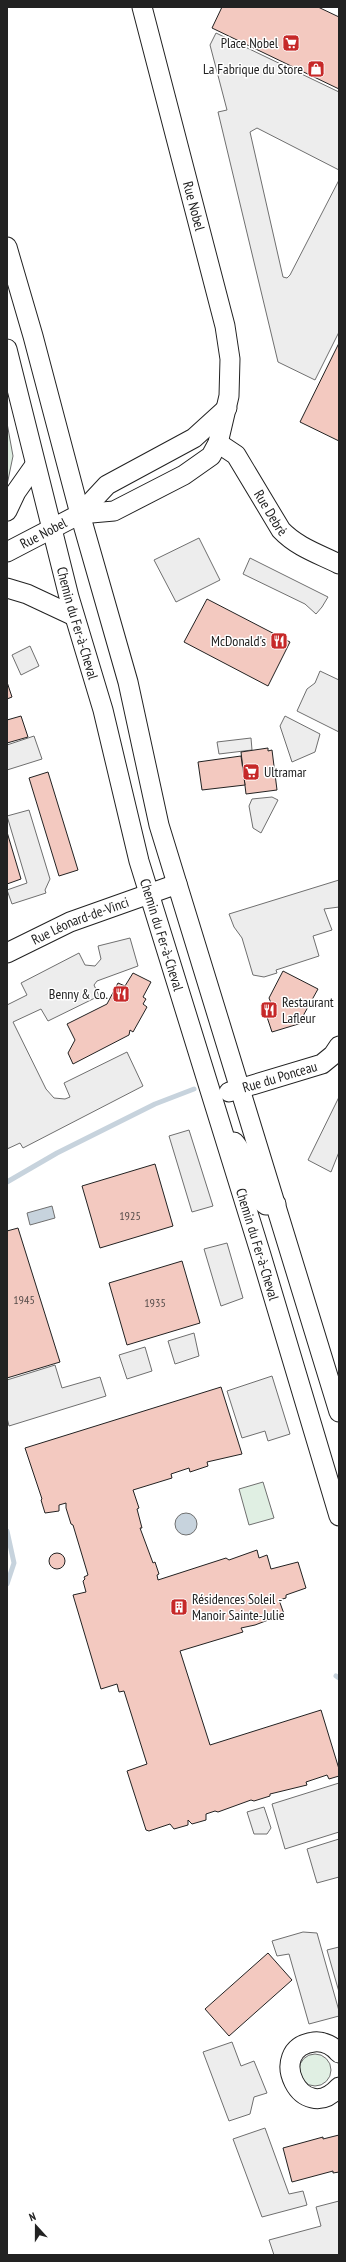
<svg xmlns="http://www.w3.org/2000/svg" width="346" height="2262" viewBox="0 0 346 2262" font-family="'PT Sans Narrow',sans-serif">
	<rect width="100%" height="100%" fill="#fff"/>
	<g fill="#e0efe3" stroke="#6f6f6f">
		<path d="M7,423L13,456L7,485Z"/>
		<path d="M263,1482L274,1518L249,1525L239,1489Z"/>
		<circle cx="315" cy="2070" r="16"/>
	</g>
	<g fill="#ededed" stroke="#6f6f6f">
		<path d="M216,33L339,92V170L257,128L250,132L283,277L287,278L290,275L339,180V332L315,380L278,362L218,112L227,110L210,45Z"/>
		<path d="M199,538L220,580L176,602L154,560Z"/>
		<path d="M250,558L328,597L322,607L316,614L305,604L243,574Z"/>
		<path d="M30,646L39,666L21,675L12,655Z"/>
		<path d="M320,671L339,680V732L297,711L307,689L315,683Z"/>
		<path d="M285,716L320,734L315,752L292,762L280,726Z"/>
		<path d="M34,736L42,759L7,770V745Z"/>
		<path d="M251,738L252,750L219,754L217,742Z"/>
		<path d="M272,797L278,800L261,833L253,828L249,806L252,799Z"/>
		<path d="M29,810L50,879L45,890L46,893L12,904L7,890L27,883L7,816Z"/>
		<path d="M339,880V907L324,909L332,930L313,936L319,956L276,970L277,973L264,977L253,975L242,938L234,927L229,914Z"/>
		<path d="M130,938L138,966L97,981L94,985L99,996L48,1021L41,1009L13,1022L46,1089L54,1098L65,1099L70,1097L64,1083L127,1052L143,1086L23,1148L20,1143L7,1149V1005L27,995L21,983L79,953L85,965L95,966L101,959L98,946Z"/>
		<path d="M339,1097V1152L331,1172L308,1160Z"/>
		<path d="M189,1130L213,1206L192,1212L169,1136Z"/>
		<path d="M227,1243L243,1298L221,1306L204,1249Z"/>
		<path d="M194,1333L199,1356L175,1364L168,1341Z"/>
		<path d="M145,1347L152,1371L127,1379L119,1355Z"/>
		<path d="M55,1365L62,1388L100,1377L106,1396L9,1426L7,1418V1380Z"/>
		<path d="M272,1376L290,1434L268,1441L265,1431L242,1438L227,1391Z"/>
		<path d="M339,1783V1832L285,1849L272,1804Z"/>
		<path d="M264,1807L271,1828L267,1834H254L247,1812Z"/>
		<path d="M339,1839V1877L317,1883L307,1849Z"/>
		<path d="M303,1932L317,1933L339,2011V2016L309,2024L289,1954L277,1956L272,1941Z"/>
		<path d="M339,1947V1992L327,1950Z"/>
		<path d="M232,2042L241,2066L254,2061L267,2093L254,2097L250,2114L229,2121L203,2052Z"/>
		<path d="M265,2128L289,2194L303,2191L307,2205L262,2217L233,2139Z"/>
		<path d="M339,2201V2255H274L269,2240L321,2226L316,2207Z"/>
	</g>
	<g fill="#c7d3dd" stroke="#6f6f6f">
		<path d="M52,1206L55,1218L30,1225L27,1213Z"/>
		<circle cx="186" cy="1524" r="11"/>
	</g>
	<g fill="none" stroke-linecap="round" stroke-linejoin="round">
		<g stroke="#c7d3dd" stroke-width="5">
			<path d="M7,1182L57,1153L155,1104L194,1089"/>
			<path d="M7,1531L14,1563L7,1584"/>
			<path d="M336,1676L339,1678"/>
		</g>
	</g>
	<g fill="#f3c9c0" stroke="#222">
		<path d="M222,7H318L339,17V89L212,28Z"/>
		<path d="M339,343V441L300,422Z"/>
		<path d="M207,599L290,642L268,686L184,642Z"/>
		<path d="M7,682L12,697L7,699Z"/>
		<path d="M21,716L28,737L7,743V720Z"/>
		<path d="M268,748V751L272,750L277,790L246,794L241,752Z"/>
		<path d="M241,756L245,785L202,790L198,762Z"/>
		<path d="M48,772L78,870L59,876L29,778Z"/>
		<path d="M7,832L21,879L7,884Z"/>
		<path d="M283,971L318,989L303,1016L305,1022L272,1032L263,1005L271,1003L269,998Z"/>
		<path d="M133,973L151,982L143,997L146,999L143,1004L147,1007L133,1032L130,1030L129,1035L73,1064L68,1053L75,1040L67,1024L107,1004L118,983L125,986Z"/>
		<path d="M155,1164L173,1226L100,1248L82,1186Z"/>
		<path d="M18,1228L60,1362L7,1378V1231Z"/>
		<path d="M182,1261L200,1323L127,1345L109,1283Z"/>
		<path d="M221,1387L242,1454L207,1462L208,1466L190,1472L189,1468L171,1474L172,1478L133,1490L139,1508L137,1509L142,1528H140L153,1563L155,1562L159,1574L157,1575L158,1580L226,1558L229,1560L257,1550L259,1558L267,1555L271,1569L298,1562L306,1588L286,1595V1598L279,1600L284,1614L255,1625L241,1628L243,1632L180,1651L210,1745L321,1710L339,1769V1776L329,1779L327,1775L306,1782L307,1785L270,1794V1796L254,1801L251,1800L218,1812L215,1811L206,1814V1820L192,1824L188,1820V1825L174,1829L170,1824L149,1831L146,1830L127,1771L147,1764L124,1691L119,1692L117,1684L101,1689L73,1595L86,1592L83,1581L85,1579L84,1577L88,1575L73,1525L71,1524L66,1508V1503L59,1505V1511L45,1513L41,1500L42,1499L25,1448Z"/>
		<circle cx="57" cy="1561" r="8"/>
		<path d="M268,1953L292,1980L229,2036L205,2009Z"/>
		<path d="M339,2135V2172L333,2173V2171L292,2182L283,2148L323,2137V2139Z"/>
	</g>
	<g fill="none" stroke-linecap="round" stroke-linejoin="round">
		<g stroke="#222" stroke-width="21">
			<g id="minor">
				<path d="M7,247L33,336L80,514L128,682L159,825L339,1412"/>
				<path id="s1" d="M7,349L69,597L103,710L139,861L261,1255L339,1516"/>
				<path id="s2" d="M218,443L236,455L281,530C297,547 319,554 339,564"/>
				<path d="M7,511L16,492L35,465"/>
				<path d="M80,514L114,511L184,475L211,456L218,443L229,396L230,359L225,326L142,7"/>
				<path id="s3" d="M7,552L80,514L107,485L194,438L227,408"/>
				<path d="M7,588L27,594L74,616"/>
				<path id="s4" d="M7,953L70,922L177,884"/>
				<path id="s5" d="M229,1092L322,1064L333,1055L339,1046"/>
				<path d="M234,1142C248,1156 254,1199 266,1205L276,1204"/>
				<path d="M339,2053C333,2046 324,2041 314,2042C264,2048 302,2128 339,2087"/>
			</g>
		</g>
		<use href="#minor" stroke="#fff" stroke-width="19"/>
	</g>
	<defs>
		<g id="supermarket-square" transform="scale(0.9)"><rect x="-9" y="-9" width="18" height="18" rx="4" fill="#c62828" stroke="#fff"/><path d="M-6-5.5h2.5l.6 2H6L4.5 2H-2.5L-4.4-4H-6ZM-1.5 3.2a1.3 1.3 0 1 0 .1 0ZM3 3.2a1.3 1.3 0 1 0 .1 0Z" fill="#fff"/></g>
		<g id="shop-square" transform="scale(0.9)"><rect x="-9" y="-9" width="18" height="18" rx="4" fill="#c62828" stroke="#fff"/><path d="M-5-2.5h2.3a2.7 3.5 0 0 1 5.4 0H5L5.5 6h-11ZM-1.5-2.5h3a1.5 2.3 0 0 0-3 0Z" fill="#fff"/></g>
		<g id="restaurant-square" transform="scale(0.9)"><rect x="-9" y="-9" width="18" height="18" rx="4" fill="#c62828" stroke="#fff"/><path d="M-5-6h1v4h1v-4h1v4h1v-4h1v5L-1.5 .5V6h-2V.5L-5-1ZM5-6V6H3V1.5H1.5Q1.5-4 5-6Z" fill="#fff"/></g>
		<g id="building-square" transform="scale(0.9)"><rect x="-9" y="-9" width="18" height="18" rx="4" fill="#c62828" stroke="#fff"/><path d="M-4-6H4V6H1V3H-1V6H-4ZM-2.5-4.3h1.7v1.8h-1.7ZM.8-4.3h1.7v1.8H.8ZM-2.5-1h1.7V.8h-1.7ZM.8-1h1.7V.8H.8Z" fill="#fff"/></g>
	</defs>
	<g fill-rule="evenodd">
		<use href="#supermarket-square" x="291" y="43"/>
		<use href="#shop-square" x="316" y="69"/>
		<use href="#restaurant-square" x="279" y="641"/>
		<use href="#supermarket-square" x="251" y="772"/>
		<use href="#restaurant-square" x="121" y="994"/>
		<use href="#restaurant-square" x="269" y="1010"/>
		<use href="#building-square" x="179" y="1607"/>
	</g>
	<g text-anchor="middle" stroke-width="3" stroke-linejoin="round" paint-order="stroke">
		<g font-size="12" fill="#564c4a">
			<text x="130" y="1220">1925</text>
			<text x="24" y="1304">1945</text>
			<text x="155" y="1307">1935</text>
		</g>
		<g font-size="14" fill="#222" stroke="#fff" text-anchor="end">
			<text x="278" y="48">Place Nobel</text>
			<text x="303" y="74">La Fabrique du Store</text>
			<text x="266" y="646">McDonald's</text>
			<text x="264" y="777" text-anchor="start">Ultramar</text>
			<text x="108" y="999">Benny &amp; Co.</text>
			<text x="282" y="1007" text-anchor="start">Restaurant<tspan x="282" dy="16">Lafleur</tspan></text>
			<text x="192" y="1604" text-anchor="start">Résidences Soleil -<tspan x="192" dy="16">Manoir Sainte-Julie</tspan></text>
		</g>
		<g font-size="14" fill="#222" stroke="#fff">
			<text transform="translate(194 206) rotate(75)" y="5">Rue Nobel</text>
			<text dy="5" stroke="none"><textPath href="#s2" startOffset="89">Rue Debré</textPath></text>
			<text dy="5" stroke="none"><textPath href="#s3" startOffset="41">Rue Nobel</textPath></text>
			<text dy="5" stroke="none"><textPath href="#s1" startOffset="283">Chemin du Fer-à-Cheval</textPath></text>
			<text dy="5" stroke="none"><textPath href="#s4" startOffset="80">Rue Léonard-de-Vinci</textPath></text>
			<text dy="5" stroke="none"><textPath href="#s1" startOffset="606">Chemin du Fer-à-Cheval</textPath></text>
			<text dy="5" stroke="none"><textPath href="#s5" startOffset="53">Rue du Ponceau</textPath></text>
			<text dy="5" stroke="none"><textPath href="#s1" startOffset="930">Chemin du Fer-à-Cheval</textPath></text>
		</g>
	</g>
	<rect width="346" height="2262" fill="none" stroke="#222222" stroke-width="16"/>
	<g transform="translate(36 2226) rotate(339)" stroke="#ffffff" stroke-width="3" paint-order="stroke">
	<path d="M0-3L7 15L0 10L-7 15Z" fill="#222222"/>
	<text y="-6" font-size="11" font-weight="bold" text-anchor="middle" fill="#222222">N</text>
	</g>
</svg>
